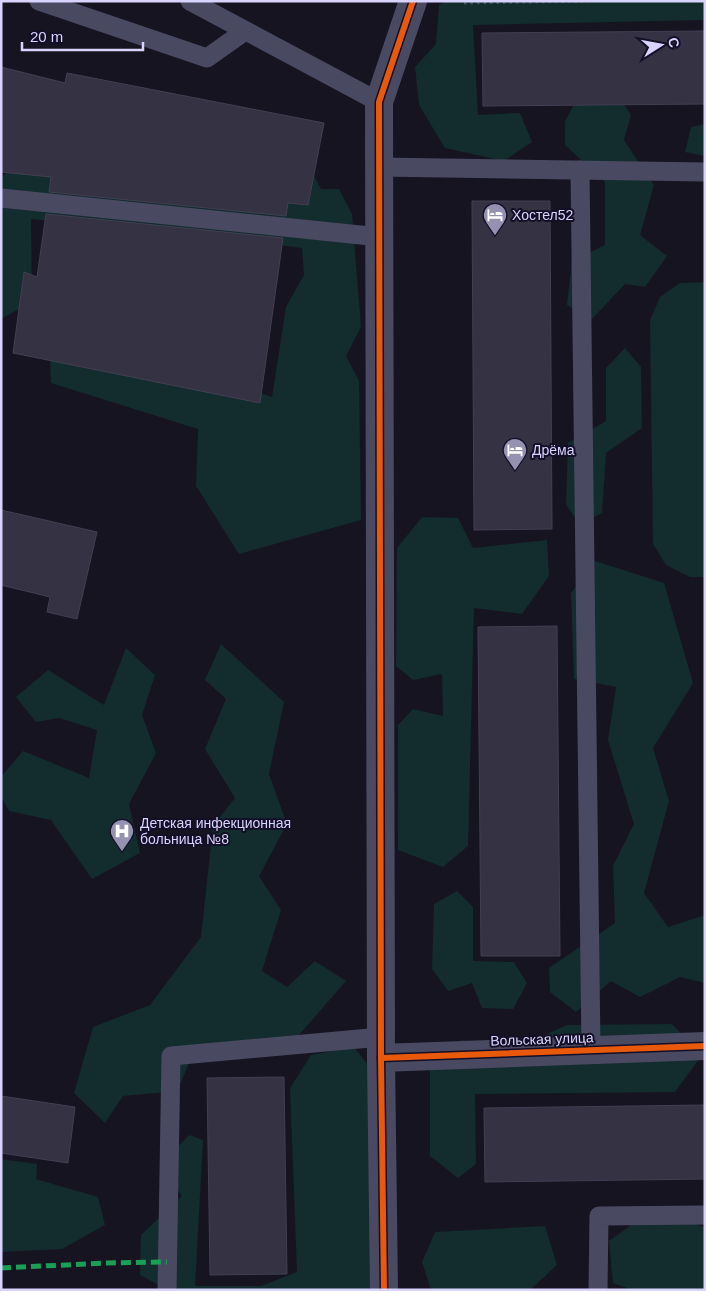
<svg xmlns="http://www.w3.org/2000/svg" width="706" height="1291" viewBox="0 0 706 1291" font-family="Helvetica,sans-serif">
	<rect width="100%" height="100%" fill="#161421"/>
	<g fill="#132c2d">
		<path d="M446,1H705V20L473,25L478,115L520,113L532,142L504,161L445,148L419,105L415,67L436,44L439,5Z"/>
		<path d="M588,79L610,83L631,115L624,140L654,185L640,235L667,256L645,287L625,284L592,319L567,305L572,261L605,245V182L565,145V121Z"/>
		<path d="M705,124V156L685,152L691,127Z"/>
		<path d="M25,159L306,161L321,189H339L352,214L361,327L346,356L359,381L361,520L239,554L196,486L198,429L51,383L49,333L156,356L272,397L286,307L304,275L302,248L216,237L31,219L32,302L1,319V177Z"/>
		<path d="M705,282V577H690L666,565L653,544L650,320L660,297L680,283Z"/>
		<path d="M625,348L641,367L642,428L606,453L602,513L579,524L566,504L568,443L606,421V368Z"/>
		<path d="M422,517L458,518L473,548L547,540L549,576L522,614L474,608L468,846L443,867L398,850V725L413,709L443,716L442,674L413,680L396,666L397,548Z"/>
		<path d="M595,561L664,583L693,683L653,748L669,801L644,893L668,927L705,915V983L680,977L640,997L611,981L576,1012L550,992L549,968L615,923L613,866L634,824L608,740L616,687L574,679L571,593Z"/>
		<path d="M221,644L284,702L269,774L287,824L259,876L281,910L262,971L287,987L315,961L346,981L286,1050L189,1063L177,1091L123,1096L105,1123L74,1093L93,1027L150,1005L201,937L213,826L235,798L205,749L226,699L205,680Z"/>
		<path d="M126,648L155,675L142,715L156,753L129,804L140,853L92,879L51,820L9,811L1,796V777L23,751L89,778L97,730L59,718L36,722L16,697L48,670L104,705Z"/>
		<path d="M457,891L473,907V961L514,962L527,983L513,1009L482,1008L472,983L448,991L432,969L434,904Z"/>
		<path d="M672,1024L702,1055L675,1092L475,1094L476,1164L458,1178L430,1156V1070L462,1040L512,1049L567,1025Z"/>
		<path d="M354,1047L393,1097V1290H168L140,1275L141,1235L182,1196L160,1165L189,1135L203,1140L195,1286H261L297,1272L290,1088L311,1055Z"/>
		<path d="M1,1159L37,1164L36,1179L98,1197L105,1225L62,1249L1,1252Z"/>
		<path d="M658,1206L705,1228V1290H633L613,1283L609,1241Z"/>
		<path d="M545,1226L557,1265L530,1290H431L422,1262L435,1232Z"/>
	</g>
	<g fill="#343243" stroke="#433f54">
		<path d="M705,31V104L483,106L482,33Z"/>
		<path d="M1,67L65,83L67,73L324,123L308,205L288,203L286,216L49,192L51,177L1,172Z"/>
		<path d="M472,201H550L552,529L474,530Z"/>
		<path d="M46,214L283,238L260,403L13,353L24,272L37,277Z"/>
		<path d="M1,510L97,532L77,619L47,612L50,597L1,585Z"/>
		<path d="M557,626L560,956H481L478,627Z"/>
		<path d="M284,1077L287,1274L210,1275L207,1078Z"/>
		<path d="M1,1096L75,1107L68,1163L1,1153Z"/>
		<path d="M705,1105V1179L485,1182L484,1108Z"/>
	</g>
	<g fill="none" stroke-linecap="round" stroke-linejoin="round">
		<path stroke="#44505f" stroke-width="3" stroke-dasharray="2.5 4" stroke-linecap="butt" d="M464,3L589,1"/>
		<g stroke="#4a4962" stroke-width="19">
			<path d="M39,1L207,58L245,31"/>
			<path d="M190,1L379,102"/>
			<path d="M379,167L705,172"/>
			<path d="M580,170L591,1050"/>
			<path d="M1,198L380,237"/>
			<path d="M167,1290L171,1056L381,1037"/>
			<path d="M598,1290L599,1216L705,1215"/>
		</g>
		<g stroke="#4a4962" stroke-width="28">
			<path d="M381,1058L705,1046"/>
			<path d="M384,1290L381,1058L379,102L413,1"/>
		</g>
		<path stroke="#1a9f57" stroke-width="5" stroke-dasharray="10 5" stroke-linecap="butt" d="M1,1268L106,1263L167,1262"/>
		<g stroke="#130f26" stroke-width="9">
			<g id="cycleway">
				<path d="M381,1058L705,1046"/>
				<path d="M384,1290L381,1058L379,102L413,1"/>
			</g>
		</g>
		<use href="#cycleway" stroke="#e8590c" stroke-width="6"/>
	</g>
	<defs>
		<g id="hotel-pin" transform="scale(1.25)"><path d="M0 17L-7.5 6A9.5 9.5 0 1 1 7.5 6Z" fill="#9591b1" stroke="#130f26"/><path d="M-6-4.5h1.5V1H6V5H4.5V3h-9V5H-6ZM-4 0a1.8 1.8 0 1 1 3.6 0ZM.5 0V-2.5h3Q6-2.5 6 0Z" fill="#fff"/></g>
		<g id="hospital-pin" transform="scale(1.25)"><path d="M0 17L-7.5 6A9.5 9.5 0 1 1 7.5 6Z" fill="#9591b1" stroke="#130f26"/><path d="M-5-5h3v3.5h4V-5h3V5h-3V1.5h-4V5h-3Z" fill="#fff"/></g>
	</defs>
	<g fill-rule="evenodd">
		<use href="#hotel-pin" x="495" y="215"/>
		<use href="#hotel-pin" x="515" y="450"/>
		<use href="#hospital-pin" x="122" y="831"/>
	</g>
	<g text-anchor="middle" stroke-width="4" stroke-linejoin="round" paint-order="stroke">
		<g font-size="14" fill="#d9d4ff" stroke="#130f26" text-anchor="start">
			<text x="512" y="220">Хостел52</text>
			<text x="532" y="455">Дрёма</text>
			<text x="140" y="828">Детская инфекционная<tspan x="140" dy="16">больница №8</tspan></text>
		</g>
		<g font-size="14" fill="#d9d4ff" stroke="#130f26">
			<text transform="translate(542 1039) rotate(-2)" y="5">Вольская улица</text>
		</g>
	</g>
	<rect width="706" height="1291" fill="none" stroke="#d9d4ff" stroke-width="5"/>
	<g transform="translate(661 45) rotate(79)" stroke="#130f26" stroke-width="4" paint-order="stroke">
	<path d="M0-4L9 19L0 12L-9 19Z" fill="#d9d4ff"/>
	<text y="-8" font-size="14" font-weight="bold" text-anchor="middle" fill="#d9d4ff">С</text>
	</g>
	<path d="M22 42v8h121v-8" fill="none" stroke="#d9d4ff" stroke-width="2.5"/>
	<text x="30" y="42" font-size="15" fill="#d9d4ff" stroke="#130f26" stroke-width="4" paint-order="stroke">20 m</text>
</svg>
